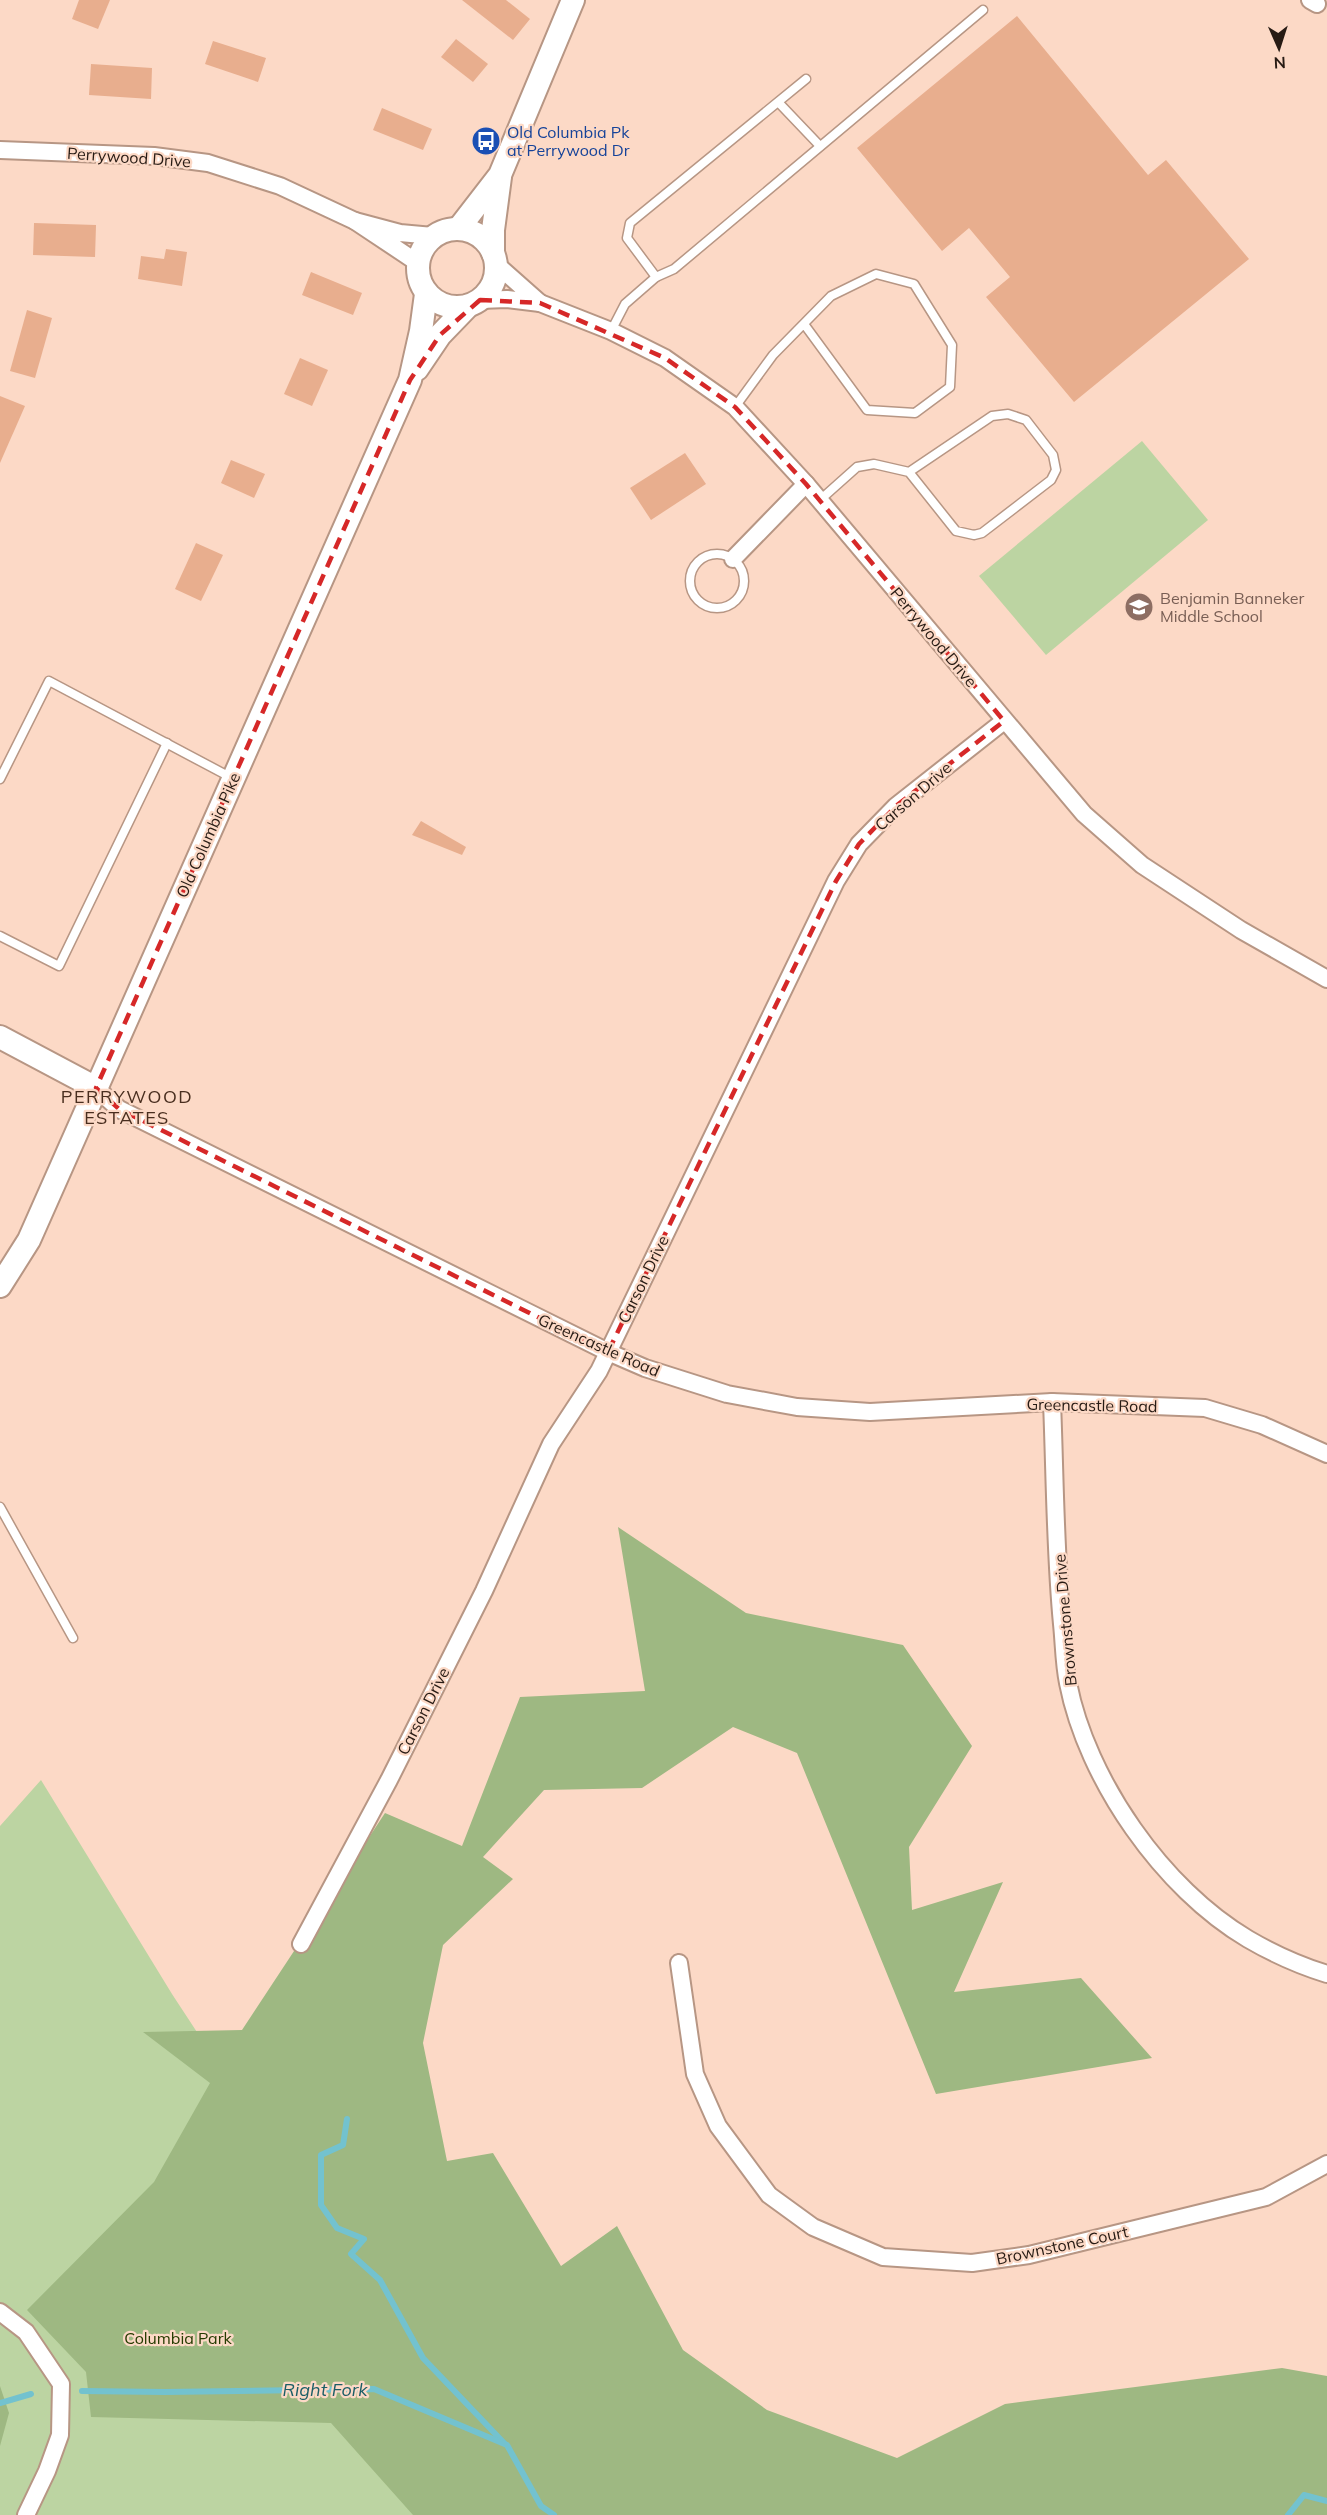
<svg xmlns="http://www.w3.org/2000/svg" width="1327" height="2515" viewBox="0 0 1327 2515" font-family="Mulish,sans-serif">
	<rect width="100%" height="100%" fill="#fcd9c6"/>
	<g fill="#bcd4a2">
		<path d="M1142,441L1208,520L1046,655L979,576Z"/>
		<path d="M41,1780L172,1994L252,2116L450,2454L1327,2515H0V1826Z"/>
	</g>
	<g fill="#9eb882">
		<path d="M618,1527L746,1613L903,1645L972,1746L909,1847L912,1910L1003,1882L954,1992L1081,1978L1152,2058L936,2094L797,1753L733,1727L642,1788L544,1790L483,1857L513,1879L443,1945L423,2043L447,2161L493,2153L561,2266L617,2226L683,2350L767,2410L897,2458L1005,2404L1282,2368L1327,2376V2515H413L331,2423L91,2417L86,2372L27,2310L154,2182L210,2083L143,2032L242,2030L385,1813L462,1846L520,1697L645,1691Z"/>
		<path d="M0,2386L9,2413L0,2446Z"/>
	</g>
	<g fill="none" stroke-linecap="round" stroke-linejoin="round">
		<g stroke="#73c2cf" stroke-width="6">
			<path d="M347,2119L343,2145L321,2155V2205L337,2228L364,2239L351,2254L380,2280L423,2358L504,2443"/>
			<path d="M82,2391L165,2392L374,2389L507,2445L541,2506L554,2515"/>
			<path d="M0,2403L31,2394"/>
			<path d="M1288,2515L1304,2495L1327,2501"/>
		</g>
	</g>
	<g fill="#e8ae8e">
		<path d="M79,0H110L98,29L72,19Z"/>
		<path d="M462,0H506L530,19L513,40Z"/>
		<path d="M1017,16L1148,175L1166,160L1249,259L1074,402L986,297L1010,277L969,228L942,251L857,148Z"/>
		<path d="M456,39L488,64L473,82L441,57Z"/>
		<path d="M213,41L266,58L258,82L205,64Z"/>
		<path d="M91,64L152,68L151,99L89,95Z"/>
		<path d="M382,108L432,129L423,150L373,130Z"/>
		<path d="M34,223L96,225L95,257L33,255Z"/>
		<path d="M166,249L187,252L182,286L138,279L141,256L164,259Z"/>
		<path d="M311,272L362,293L353,315L302,295Z"/>
		<path d="M27,310L52,318L35,378L10,371Z"/>
		<path d="M300,358L328,370L312,406L284,394Z"/>
		<path d="M0,396L25,406L0,463Z"/>
		<path d="M685,453L706,484L651,520L630,488Z"/>
		<path d="M231,460L265,474L254,498L221,483Z"/>
		<path d="M196,543L223,555L201,601L175,589Z"/>
		<path d="M421,821L466,847L462,855L412,835Z"/>
	</g>
	<g fill="none" stroke-linecap="round" stroke-linejoin="round">
		<g stroke="#b79684" stroke-width="11">
			<g id="lane">
				<path d="M806,79L630,223L627,238L656,277L674,269L983,10"/>
				<path d="M779,103L820,146"/>
				<path d="M611,331L625,304L656,277"/>
				<path d="M735,407L773,355L831,296L876,274L914,284L952,345L950,387L915,413L867,410L804,324"/>
				<path d="M820,500L857,467L874,464L909,472L956,531L974,535L982,533L1051,480L1056,470L1053,455L1026,420L1008,414L992,416L909,472"/>
				<circle cx="717" cy="581" r="27"/>
				<path d="M0,779L49,681L232,778"/>
				<path d="M0,936L59,966L167,743"/>
				<path d="M0,1507L73,1638"/>
			</g>
		</g>
		<g stroke="#b79684" stroke-width="20">
			<g id="street">
				<path d="M1310,0L1317,4"/>
				<path d="M0,150L154,156L208,163L280,186L355,221"/>
				<path d="M418,263L355,221L400,233L433,236"/>
				<path d="M480,300L507,299L540,303L496,264"/>
				<path d="M540,303L611,331L665,358L735,407L806,484L1084,814L1142,865L1241,930L1327,979"/>
				<path d="M733,559L806,484"/>
				<path d="M96,1088L119,1109L608,1352L645,1368L727,1394L797,1407L870,1412L1052,1402L1205,1408L1262,1425L1327,1454"/>
				<path d="M1052,1402C1055,1476 1055,1551 1062,1624C1064,1643 1064,1664 1068,1683C1087,1780 1163,1889 1248,1939C1272,1953 1301,1966 1327,1974"/>
				<path d="M301,1944L389,1780L484,1591L551,1444L599,1371L836,881L859,844L896,806L1004,721"/>
				<path d="M679,1963L695,2074L718,2126L769,2195L813,2227L883,2257L972,2263L1029,2255L1266,2197L1327,2164"/>
				<path d="M0,2312L26,2332L61,2384L60,2435L47,2471L26,2515"/>
			</g>
		</g>
		<g stroke="#b79684" stroke-width="26">
			<g id="secondary">
				<path d="M459,228L500,175L573,0"/>
				<circle cx="457" cy="268" r="39"/>
				<path d="M493,253V230L500,177"/>
				<path d="M417,369L440,335L468,306"/>
				<path d="M0,1037L96,1088"/>
				<path d="M0,1286L29,1240L410,380L421,331L426,294"/>
			</g>
		</g>
		<use href="#lane" stroke="#fff" stroke-width="8"/>
		<use href="#street" stroke="#fff" stroke-width="16"/>
		<use href="#secondary" stroke="#fff" stroke-width="22"/>
	</g>
	<path fill="none" stroke="#d62828" stroke-width="4.5" stroke-dasharray="12 8" stroke-linejoin="round" d="M480,300L540,303L665,358L735,407L806,484L1004,721L896,806L859,844L836,881L608,1352L119,1109L96,1088L410,380L440,335Z"/>
	<defs>
		<g id="bus-disc" transform="scale(1.5)"><circle r="9.5" fill="#1a4fb4" stroke="#fcd9c6"/><path d="M-5-6H5V4H4V6H2V4H-2V6H-4V4H-5ZM-3.5-4V0h7V-4ZM-3.5 1.2v1.5H-2V1.2ZM2 1.2v1.5H3.5V1.2Z" fill="#fff"/></g>
		<g id="school-disc" transform="scale(1.5)"><circle r="9.5" fill="#8d6e63" stroke="#fcd9c6"/><path d="M0-5L7-2L0 1L-7-2ZM-4 1L0 2.5L4 1V4Q0 6-4 4Z" fill="#fff"/></g>
	</defs>
	<g fill-rule="evenodd">
		<use href="#bus-disc" x="486" y="141"/>
		<use href="#school-disc" x="1139" y="607"/>
	</g>
	<g text-anchor="middle" stroke-width="4.5" stroke-linejoin="round" paint-order="stroke">
		<g font-size="16" fill="#164399" stroke="#fcd9c6" text-anchor="start">
			<text x="507" y="138">Old Columbia Pk<tspan x="507" dy="18">at Perrywood Dr</tspan></text>
		</g>
		<g font-size="16" fill="#271b14" stroke="#fcd9c6">
			<text transform="translate(129 157) rotate(4)" y="6">Perrywood Drive</text>
			<text transform="translate(934 637) rotate(50)" y="6">Perrywood Drive</text>
			<text transform="translate(913 796) rotate(-41)" y="6">Carson Drive</text>
			<text transform="translate(208 835) rotate(-66)" y="6">Old Columbia Pike</text>
			<text transform="translate(643 1279) rotate(-64)" y="6">Carson Drive</text>
			<text transform="translate(599 1345) rotate(24)" y="6">Greencastle Road</text>
			<text transform="translate(1092 1405) rotate(1)" y="6">Greencastle Road</text>
			<text transform="translate(1065 1620) rotate(-95)" y="6">Brownstone Drive</text>
			<text transform="translate(423 1711) rotate(-63)" y="6">Carson Drive</text>
			<text transform="translate(1062 2245) rotate(-12)" y="6">Brownstone Court</text>
		</g>
		<g font-size="16" fill="#785e54" stroke="#fcd9c6" text-anchor="start">
			<text x="1160" y="604">Benjamin Banneker<tspan x="1160" dy="18">Middle School</tspan></text>
		</g>
		<g font-size="16" fill="#253b00" stroke="#fcd9c6">
			<text x="178" y="2344">Columbia Park</text>
		</g>
		<g font-size="18" letter-spacing="1.5" fill="#492e1f" stroke="#fcd9c6">
			<text x="127" y="1103">PERRYWOOD<tspan x="127" dy="21">ESTATES</tspan></text>
		</g>
		<g font-size="18" font-style="italic" fill="#1b5e67" stroke="#fcd9c6">
			<text x="325" y="2396">Right Fork</text>
		</g>
	</g>
	<g transform="translate(1279 48) rotate(177)" stroke="#fcd9c6" stroke-width="4.5" paint-order="stroke">
	<path d="M0-4.5L10 22L0 15L-10 22Z" fill="#271b14"/>
	<text y="-9" font-size="16" font-weight="bold" text-anchor="middle" fill="#271b14">N</text>
	</g>
</svg>
